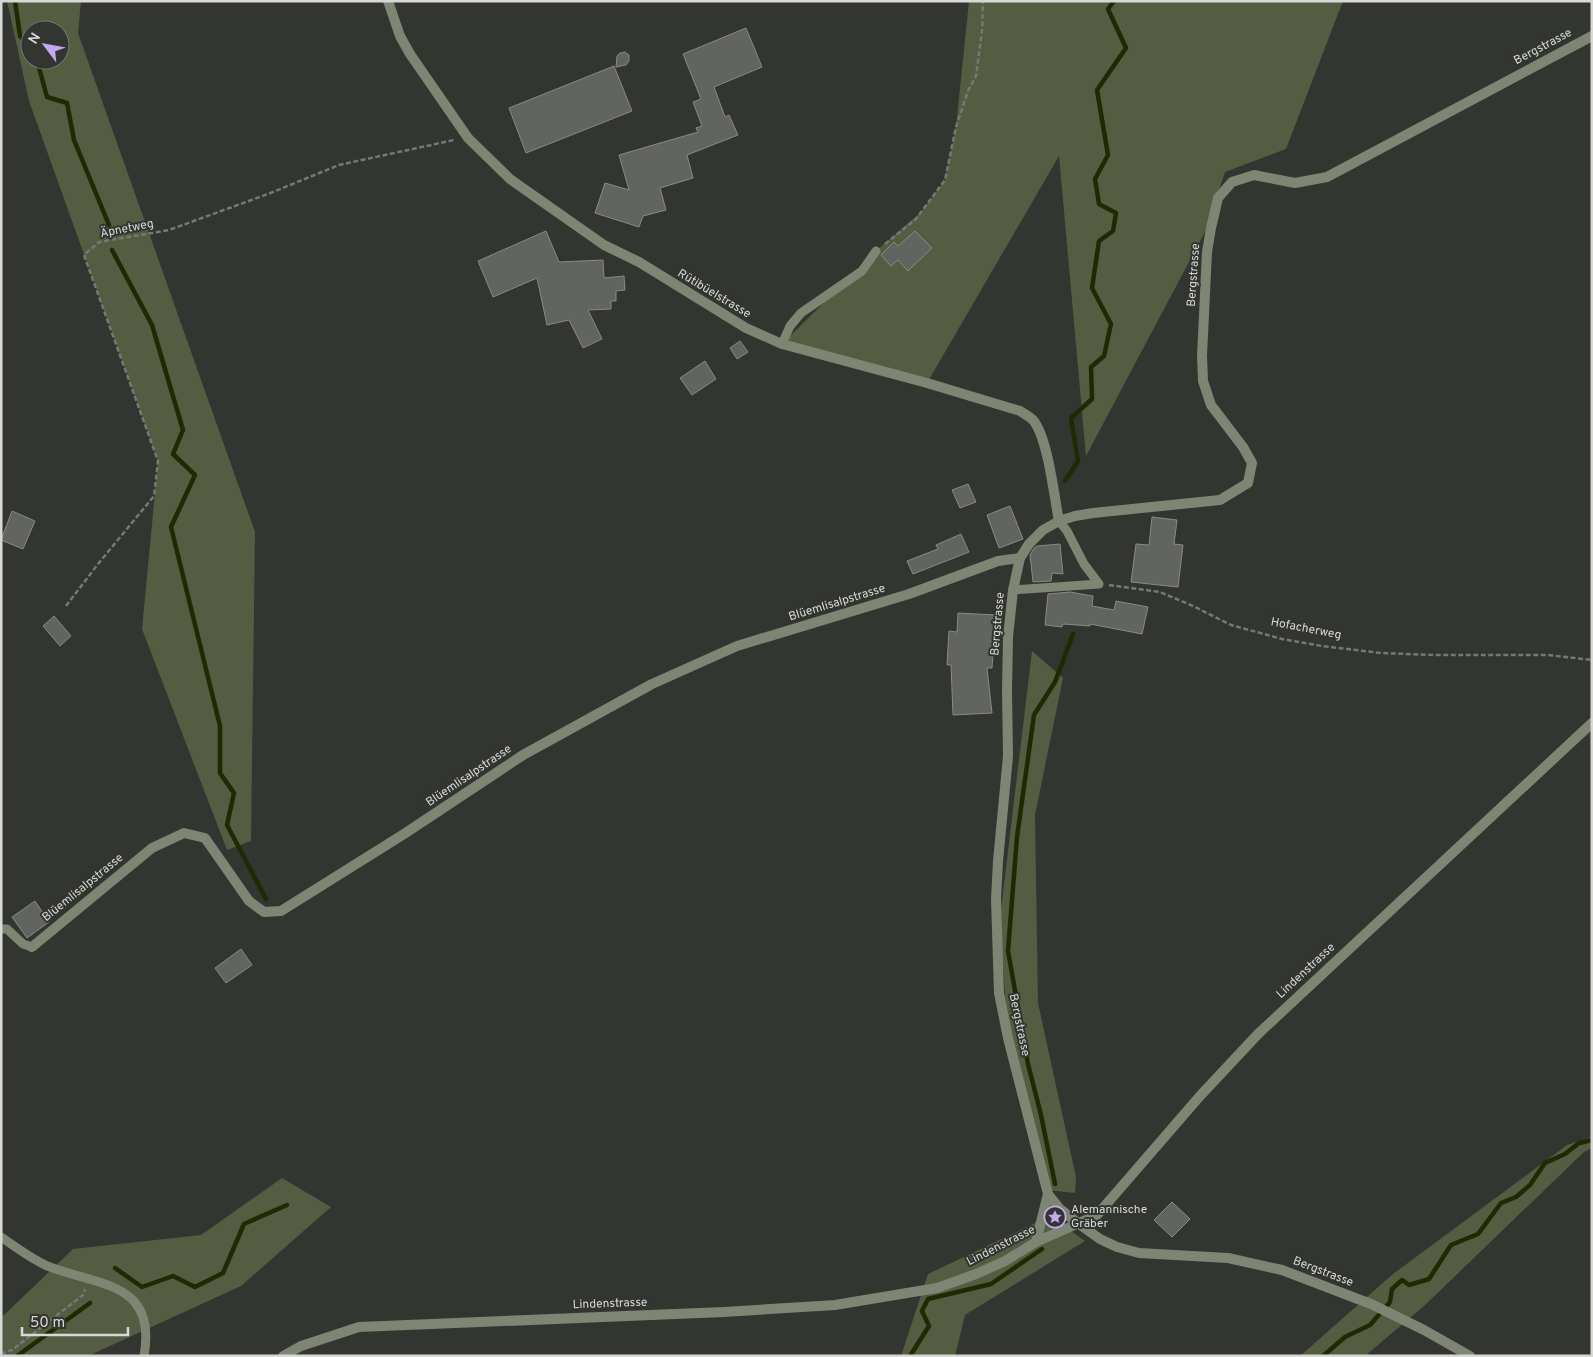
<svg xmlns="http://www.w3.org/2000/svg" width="1593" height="1357" font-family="Overpass,sans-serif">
  <rect width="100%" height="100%" fill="#333530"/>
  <path fill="#545c42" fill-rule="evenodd" d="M7,1H81L78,33L255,532L251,841L227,850L142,629L158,461L29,101ZM30,30H60V60H30Z
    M969,1H1343L1286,149L1225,172L1206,230L1086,456L1059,156L927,383L782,344L876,251L921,212L945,180L956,127Z
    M1032,651L1063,678L1035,815L1038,1003L1076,1177L1075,1193L1047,1190L1008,1038L1000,918Z
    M1592,1137V1148L1584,1152L1424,1306L1365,1356H1300L1393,1274L1567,1145Z
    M282,1178L331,1207L241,1286L88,1356H1V1315H4L73,1249L201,1235Z
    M1050,1216L1085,1241L965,1315L955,1356H901L928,1274Z"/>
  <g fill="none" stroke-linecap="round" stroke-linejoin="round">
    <path stroke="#202901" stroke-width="4.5" d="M15,1L20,36L30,45
      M37,60L47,97L67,103L74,140L109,225
      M112,250L152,325L183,430L173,454L195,475L171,527L220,726V773L234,793L227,825L266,899
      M1065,481L1078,461L1071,418L1092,399L1091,367L1104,356L1111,324L1092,288L1099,241L1113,231L1116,213L1099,204L1095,179L1108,155L1097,90L1126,48L1108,9L1114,1
      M1055,1184L1041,1115L1028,1064L1008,951L1017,837L1034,715L1055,682L1073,634
      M115,1268L142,1287L173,1276L195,1287L223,1273L244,1224L287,1205
      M17,1356L90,1303
      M910,1356L929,1326L922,1311L928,1299L991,1284L1042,1249
      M1323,1356L1345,1337L1370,1325L1390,1302L1392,1289L1402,1280L1409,1285L1429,1279L1451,1245L1478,1234L1501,1203L1516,1197L1530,1185L1545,1163L1565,1154L1579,1143L1592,1140"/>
  </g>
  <path fill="#62645f" stroke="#898a85" d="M746,28L762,67L714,87L725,117L729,115L738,135L687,155L693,178L660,188L666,210L643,216L639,227L595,213L605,183L629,190L619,155L698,132L696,128L702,126L693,102L701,99L683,54Z
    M625,52L629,55V61L626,65L616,67L617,56L620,53Z
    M614,66L632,111L526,153L509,108Z
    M546,231L559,262L603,260L604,278L624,276L625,290L616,291V301H611V309L588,310L602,339L583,348L569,320L547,325L537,278L493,297L478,261Z
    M915,231L932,248L908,271L898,260L891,266L881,255L894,242L898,246Z
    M740,341L748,352L737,359L730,348Z
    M705,361L716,379L692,395L680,378Z
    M968,484L976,502L960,508L952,490Z
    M1010,506L1023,539L999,548L987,515Z
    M12,511L35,521L23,549L1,540Z
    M1152,517L1177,520L1174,544L1183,545L1178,587L1131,582L1136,544L1149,545Z
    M961,534L969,552L913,574L907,561L938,549L936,545Z
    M1060,544L1063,574L1052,573L1051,581L1033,582L1030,555L1034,548L1037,546Z
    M1070,592L1093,596L1092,606L1114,610L1116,601L1148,607L1142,634L1090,624V626L1063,624L1062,627L1045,625L1048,594Z
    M958,613L996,615L992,668H987L992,713L953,715L951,665H947L949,631L957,632Z
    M54,616L71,636L60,646L43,626Z
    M35,901L49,922L27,938L12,917Z
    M241,949L252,965L226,983L215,968Z
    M1172,1202L1190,1219L1172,1237L1154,1220Z"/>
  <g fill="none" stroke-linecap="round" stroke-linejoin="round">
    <path stroke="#767874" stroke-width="2.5" stroke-dasharray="5 2.5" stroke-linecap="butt" d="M885,244L916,219L945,180L956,127L968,91L976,76L982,31L983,1
      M1109,585L1160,592L1193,606L1231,625L1282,639L1322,646L1381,653L1433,655H1548L1592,660
      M66,606L98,564L154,496L158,461L84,255L99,242L169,230L268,194L339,165L454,140
      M1,1354L12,1350L83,1295L85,1289"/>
    <path stroke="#7f8573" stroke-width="9" d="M782,344L790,326L801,313L862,271L876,251
      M1059,521L1067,531L1084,564L1099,584
      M1013,590L1099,584
      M1,929H7L23,944L32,947
      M1,1237C16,1247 34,1261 50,1267C100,1286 157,1282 144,1356"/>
    <path stroke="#7f8573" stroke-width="10" d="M388,1L400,36L410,54L468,138L510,179L604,245L639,262L746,328L782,344L927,383L1020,411C1024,414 1029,416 1033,420C1048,438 1054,496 1059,521
      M32,947L152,848L184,833L205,838L249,901L264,912L281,911L404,834L523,755L652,684L737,646L909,594L998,561L1020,558
      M1036,1242L1048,1194
      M283,1356L301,1346L359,1327L724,1312L835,1305L937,1288L976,1274L1005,1261L1036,1242L1097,1215L1200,1096L1258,1034L1592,723"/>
    <path stroke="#7f8573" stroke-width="10" d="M1470,1356L1424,1330L1371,1304L1282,1270L1228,1258L1139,1253L1117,1247L1100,1239L1079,1224L1060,1209L1048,1194L1008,1038L999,993L996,899L998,861L1008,756L1007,691L1008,637L1013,590L1020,558L1029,544L1043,530L1059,521L1075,516L1093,513L1220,500L1248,483L1252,463L1243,447L1211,405L1203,381L1202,356L1207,252L1211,228L1218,198L1232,182L1254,175L1295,183L1327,177L1592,36"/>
  </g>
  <defs>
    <g id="sight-ring" transform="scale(1.125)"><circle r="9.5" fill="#333530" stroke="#c4a7f1" stroke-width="1.5"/><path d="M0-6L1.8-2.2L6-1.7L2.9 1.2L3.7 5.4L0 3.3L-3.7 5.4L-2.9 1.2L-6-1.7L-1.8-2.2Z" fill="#c4a7f1"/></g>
  </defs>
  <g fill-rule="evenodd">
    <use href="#sight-ring" x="1055" y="1217"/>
  </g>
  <g text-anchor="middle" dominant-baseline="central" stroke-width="4" stroke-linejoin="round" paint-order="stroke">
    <g font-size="12" fill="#d8d9d6" stroke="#333530">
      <text transform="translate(1543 47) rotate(-28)">Bergstrasse</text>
      <text transform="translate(127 229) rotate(-11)">Äpnetweg</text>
      <text transform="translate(1194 275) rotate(-86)">Bergstrasse</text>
      <text transform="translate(714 294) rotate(31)">Rütibüelstrasse</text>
      <text transform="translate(837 603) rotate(-17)">Blüemlisalpstrasse</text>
      <text transform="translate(998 624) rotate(-85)">Bergstrasse</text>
      <text transform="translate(1306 629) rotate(11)">Hofacherweg</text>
      <text transform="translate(469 776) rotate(-34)">Blüemlisalpstrasse</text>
      <text transform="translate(83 888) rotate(-39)">Blüemlisalpstrasse</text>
      <text transform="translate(1306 971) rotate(-43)">Lindenstrasse</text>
      <text transform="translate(1019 1025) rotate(78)">Bergstrasse</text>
      <text transform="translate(1001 1246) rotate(-27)">Lindenstrasse</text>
      <text transform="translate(1323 1272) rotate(21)">Bergstrasse</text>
      <text transform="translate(610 1304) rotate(-2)">Lindenstrasse</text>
    </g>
    <g font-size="12" fill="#d8d9d6" stroke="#333530" text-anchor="start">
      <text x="1071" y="1210">Alemannische<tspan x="1071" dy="14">Gräber</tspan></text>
    </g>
  </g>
  <rect width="1593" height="1357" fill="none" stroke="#d8d9d6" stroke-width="5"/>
  <g transform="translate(45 45) rotate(302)"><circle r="24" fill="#333530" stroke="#757772"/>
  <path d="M0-4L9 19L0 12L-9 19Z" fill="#c4a7f1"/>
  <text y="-8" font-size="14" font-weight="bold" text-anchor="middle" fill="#d8d9d6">N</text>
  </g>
  <path d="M22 1327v8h106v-8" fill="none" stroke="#d8d9d6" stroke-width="2.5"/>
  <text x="30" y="1327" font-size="15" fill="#d8d9d6" stroke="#333530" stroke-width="4" paint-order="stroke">50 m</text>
</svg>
